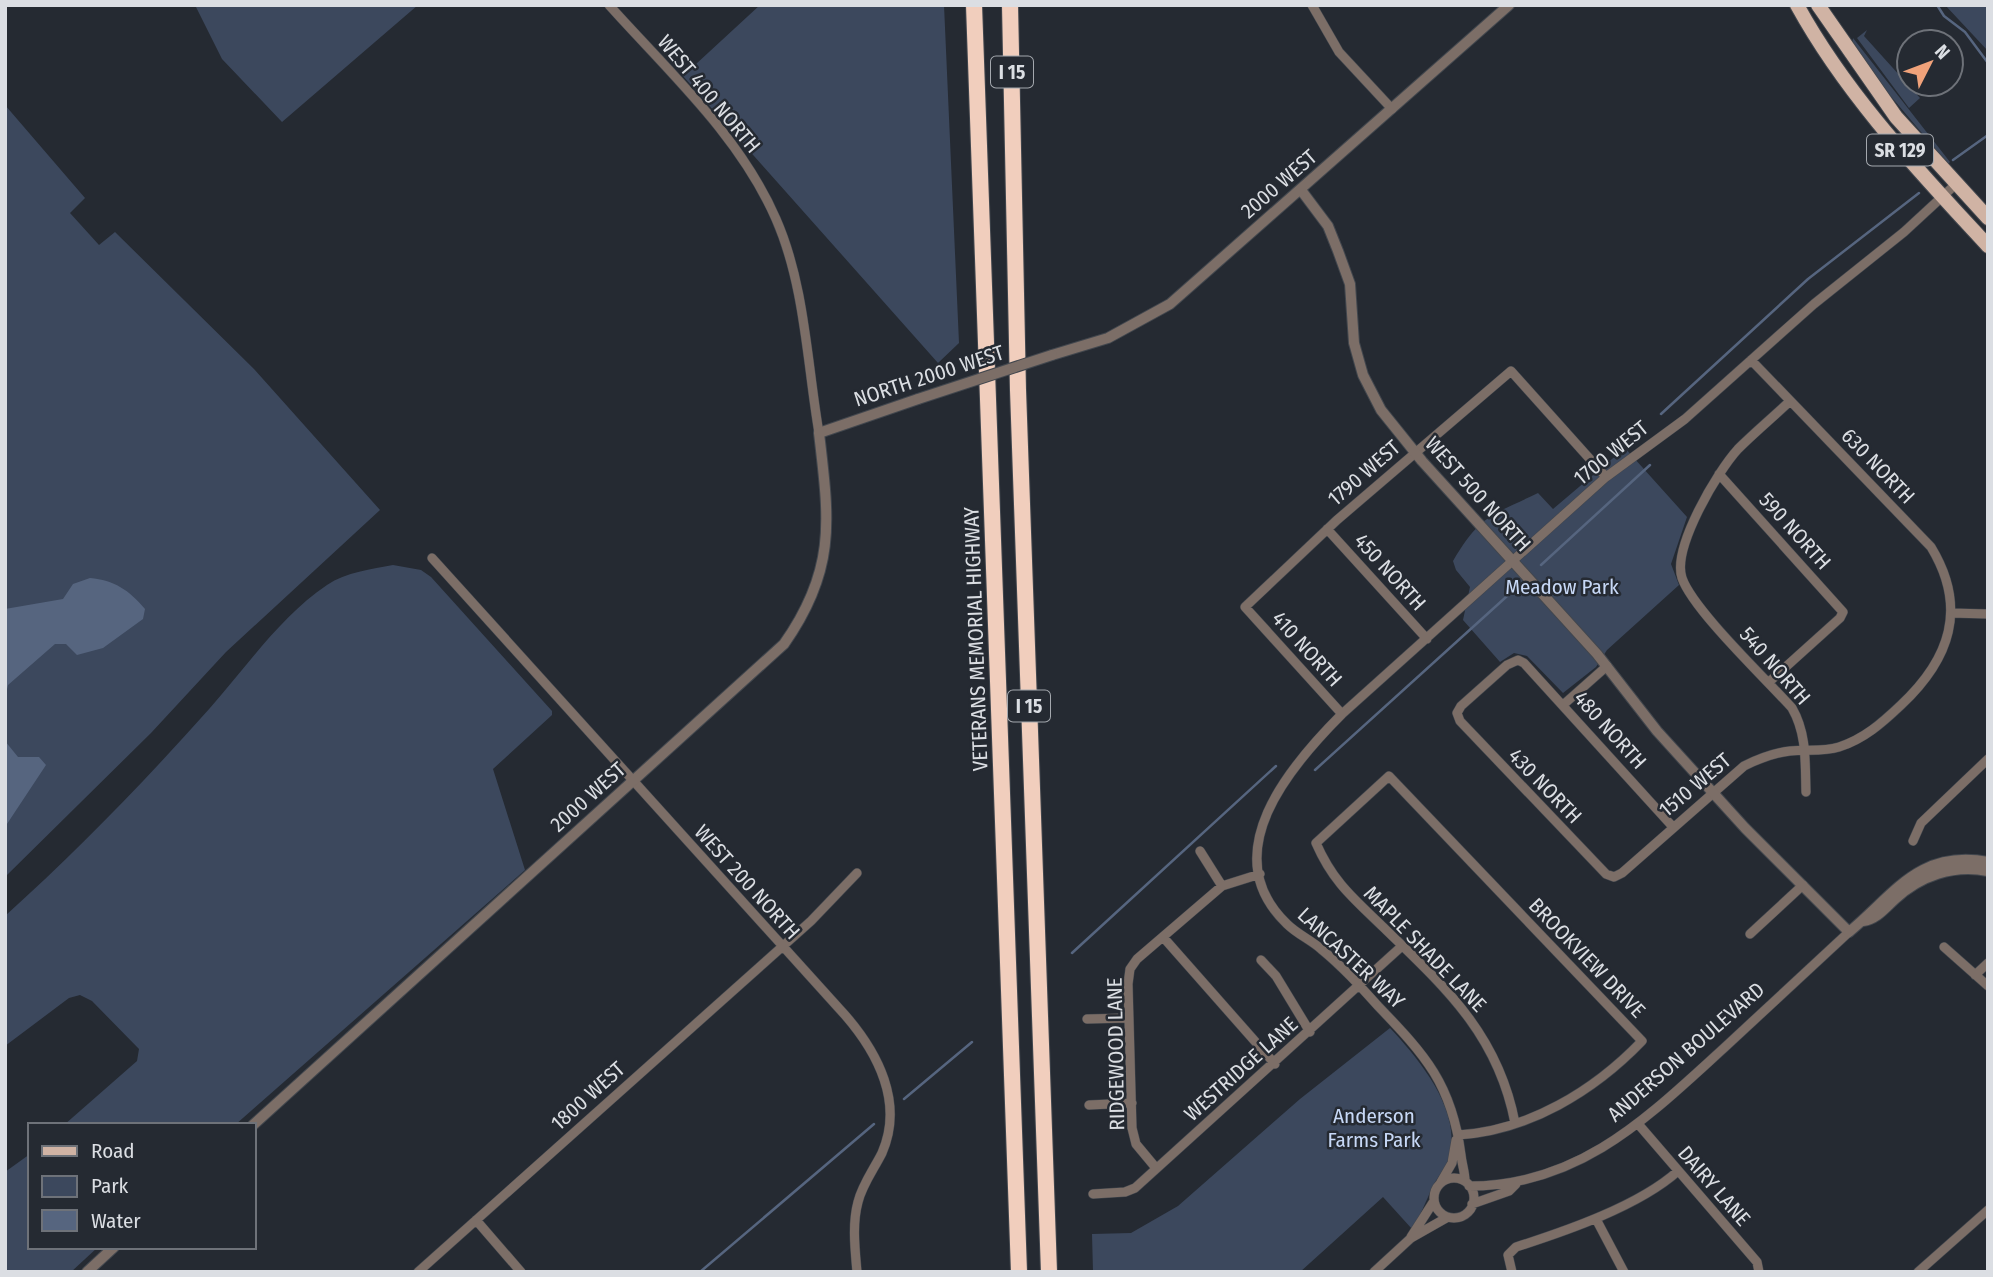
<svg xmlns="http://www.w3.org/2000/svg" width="1993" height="1277" font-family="'Fira Sans Condensed',sans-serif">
  <rect width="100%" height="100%" fill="#252a32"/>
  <path fill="#3c485d" d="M195,5H418L282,122L222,59Z
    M760,5H944L959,343L938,363L683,76Z
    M1945,5H1988V51Z
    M1867,30L1864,36L1920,98L1909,108L1857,38Z
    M1853,38L1950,162L1948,164L1883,87L1852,44Z
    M5,105L85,198L70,213L99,245L115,232L254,369L380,510L226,652L151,733L5,877Z
    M1625,448L1687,517L1671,564L1679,585L1607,650L1596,667L1563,693L1527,656L1514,653L1500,662L1463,620L1470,587L1456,570L1453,561C1480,515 1492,515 1538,493L1553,509Z
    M393,565L421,570L431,577L552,711V715L493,769L525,870L235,1125H64L137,1061L139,1049L92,1001L80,995L69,998L5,1046V916C77,851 146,780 210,708C247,666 281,616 327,585C346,572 372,569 393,565Z
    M1390,1028C1418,1058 1463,1111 1449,1157C1446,1169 1436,1178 1431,1190C1425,1204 1420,1216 1412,1229L1383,1197L1300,1272H1093L1092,1234L1131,1233L1178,1206L1300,1099Z
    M30,1154V1247H98L71,1272H5V1172Z"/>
  <path fill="#56657f" d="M90,578C114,580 129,590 145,609L143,619L103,648L77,655L66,644H55L8,685L5,697V609L63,599L73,584Z
    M5,741L18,757H39L46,765L5,827Z"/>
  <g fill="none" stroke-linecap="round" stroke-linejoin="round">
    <path stroke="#56657f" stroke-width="2.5" d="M1937,5L1944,16L1965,32L1988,63
      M1953,160L1988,135
      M1661,414L1808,279L1919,193
      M1541,565L1650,465
      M1315,770L1516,588
      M1072,953L1276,766
      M904,1099L972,1042
      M700,1272L874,1124"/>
    <g stroke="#42474e" stroke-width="10">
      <path id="minor" d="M609,5C669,72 740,136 776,219C805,285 807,363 819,433
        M1312,5L1339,52L1392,109
        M1789,402C1772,418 1754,433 1738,449C1717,472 1672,548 1682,578C1693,610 1767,680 1792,708C1807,734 1805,762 1806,792
        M1719,474L1843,612L1840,618L1769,682
        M1327,529L1427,639
        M432,558L845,1015C878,1053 904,1103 882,1153C874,1169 862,1185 858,1202C852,1224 855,1249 857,1272
        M1951,613L1988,614
        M1563,705L1607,666
        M1342,714L1245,607L1337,520L1511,371L1606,477
        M1673,827L1524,663L1518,660L1507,665L1461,706L1457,713L1460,721L1606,874L1614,877L1622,873L1744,766C1760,758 1773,753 1790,751C1806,749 1823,752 1839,747C1864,739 1882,723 1901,705C1950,659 1968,608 1931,547L1751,360
        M1913,841L1921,823L1988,759
        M1200,851L1222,886
        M1750,934L1803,885
        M1163,937L1275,1064
        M1944,947L1988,986
        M1261,960L1276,976L1310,1032
        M1975,975L1988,963
        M1087,1019L1129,1018
        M1089,1105L1132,1103
        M1639,1125L1757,1262L1759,1272
        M1458,1135C1528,1131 1594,1091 1642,1041L1389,776L1316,843C1333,882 1353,898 1382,926C1445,987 1498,1034 1515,1123
        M1156,1168L1136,1144L1132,1128L1128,984L1130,969L1137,959L1222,886L1260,874
        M1434 1198a20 20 0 1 1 40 0a20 20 0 1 1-40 0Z
        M1465,1181C1465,1172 1462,1165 1461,1155C1452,1084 1425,1055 1378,1006C1360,986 1342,966 1321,949C1311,940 1297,934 1287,924C1214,854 1290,766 1342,714L1606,477L1685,419L1814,304L1904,232L1956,184
        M1441,1182L1452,1163L1456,1140
        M1469,1186C1580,1186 1648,1117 1724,1048C1766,1009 1807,971 1849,932
        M1093,1194L1125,1192L1135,1188L1402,946
        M1472,1204L1509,1191L1516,1184
        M1596,1219L1624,1272
        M476,1220L521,1272
        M1411,1237L1434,1201
        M418,1272L811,921L857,873
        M1374,1272L1411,1238L1448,1217
        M1512,1272L1508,1255L1516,1247C1566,1231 1639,1206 1678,1171
        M1918,1272L1988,1210"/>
    </g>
    <g stroke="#42474e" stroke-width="12">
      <path id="tertiary" d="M1301,190L1328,226L1338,251L1350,284L1354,343L1363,375L1381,410L1422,461L1597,654L1657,731L1745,828L1849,932C1894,895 1919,849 1988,862
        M1052,355L1108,338L1170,304L1509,5
        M1863,921C1877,919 1885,908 1895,899C1920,876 1953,864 1988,871
        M253,1125L784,644C837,569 829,519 819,433L918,399
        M87,1272L114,1247"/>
    </g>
    <g stroke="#42474e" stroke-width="16">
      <path id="primary" d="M1797,5C1847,96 1918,170 1988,246
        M1818,5L1896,117L1988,218"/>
    </g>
    <g stroke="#42474e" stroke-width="18">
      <path id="motorway" d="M974,5L1019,1272
        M1010,5L1018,390L1049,1272"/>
    </g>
    <use href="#minor" stroke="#7c6e67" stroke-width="9"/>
    <use href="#tertiary" stroke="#7c6e67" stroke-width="10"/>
    <use href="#primary" stroke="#d0b3a4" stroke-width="14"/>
    <use href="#motorway" stroke="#f1cebd" stroke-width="16"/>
    <g stroke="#42474e" stroke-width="12" stroke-linecap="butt">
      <path id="tertiary-bridge" d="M918,399L1052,355"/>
    </g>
    <use href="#tertiary-bridge" stroke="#7c6e67" stroke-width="10"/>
  </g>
  <g text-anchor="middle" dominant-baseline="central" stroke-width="5" stroke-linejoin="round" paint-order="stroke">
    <g fill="#252a32" stroke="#a4a8ae" stroke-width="2">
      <rect x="991" y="56.5" width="42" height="31" rx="5"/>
      <rect x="1867" y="134.5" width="66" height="31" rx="5"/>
      <rect x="1008" y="690.5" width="42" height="31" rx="5"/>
    </g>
    <g font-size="19" font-weight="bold" fill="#dbdee3">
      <text x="1012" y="72">I 15</text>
      <text x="1900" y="150">SR 129</text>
      <text x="1029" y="706">I 15</text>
    </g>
    <g font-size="21" fill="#dbdee3" stroke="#252a32">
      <text transform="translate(709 94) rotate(50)">WEST 400 NORTH</text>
      <text transform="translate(1279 184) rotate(-41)">2000 WEST</text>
      <text transform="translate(929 376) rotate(-18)">NORTH 2000 WEST</text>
      <text transform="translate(1611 453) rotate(-39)">1700 WEST</text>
      <text transform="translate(1878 466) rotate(46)">630 NORTH</text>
      <text transform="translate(1364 473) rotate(-41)">1790 WEST</text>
      <text transform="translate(1478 494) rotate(48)">WEST 500 NORTH</text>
      <text transform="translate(1795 531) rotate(48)">590 NORTH</text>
      <text transform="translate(1390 572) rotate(48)">450 NORTH</text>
      <text transform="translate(976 639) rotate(-92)">VETERANS MEMORIAL HIGHWAY</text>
      <text transform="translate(1307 649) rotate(48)">410 NORTH</text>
      <text transform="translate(1775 666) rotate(49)">540 NORTH</text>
      <text transform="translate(1610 730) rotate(48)">480 NORTH</text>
      <text transform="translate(1695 785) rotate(-40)">1510 WEST</text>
      <text transform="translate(1545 786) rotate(46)">430 NORTH</text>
      <text transform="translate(588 797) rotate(-42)">2000 WEST</text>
      <text transform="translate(747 882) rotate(48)">WEST 200 NORTH</text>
      <text transform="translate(1425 949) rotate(46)">MAPLE SHADE LANE</text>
      <text transform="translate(1351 958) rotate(43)">LANCASTER WAY</text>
      <text transform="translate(1587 958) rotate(46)">BROOKVIEW DRIVE</text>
      <text transform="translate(1686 1052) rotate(-41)">ANDERSON BOULEVARD</text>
      <text transform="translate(1116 1054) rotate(-91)">RIDGEWOOD LANE</text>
      <text transform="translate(1241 1069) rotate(-42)">WESTRIDGE LANE</text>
      <text transform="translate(588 1096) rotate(-42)">1800 WEST</text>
      <text transform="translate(1714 1186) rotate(49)">DAIRY LANE</text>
    </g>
    <g font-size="21" fill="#c7d8f6" stroke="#252a32">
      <text x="1562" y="587">Meadow Park</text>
      <text x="1374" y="1116">Anderson<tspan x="1374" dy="24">Farms Park</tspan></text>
    </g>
  </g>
  <rect width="1993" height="1277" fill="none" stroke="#dbdee3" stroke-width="14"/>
  <rect x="28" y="1123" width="228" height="126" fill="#252a32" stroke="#6e7279" stroke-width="2"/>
  <rect x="42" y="1146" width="35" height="10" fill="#d0b3a4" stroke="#6e7279" stroke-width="2"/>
  <text x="91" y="1158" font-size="21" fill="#dbdee3">Road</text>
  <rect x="42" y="1176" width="35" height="21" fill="#3c485d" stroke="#6e7279" stroke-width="2"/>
  <text x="91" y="1193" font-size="21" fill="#dbdee3">Park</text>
  <rect x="42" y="1210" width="35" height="21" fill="#56657f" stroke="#6e7279" stroke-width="2"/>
  <text x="91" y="1228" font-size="21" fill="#dbdee3">Water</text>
  <g transform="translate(1930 63) rotate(48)"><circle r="33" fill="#252a32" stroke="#6e7279" stroke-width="2"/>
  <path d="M0-5L12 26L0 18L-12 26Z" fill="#f0a27a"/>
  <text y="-10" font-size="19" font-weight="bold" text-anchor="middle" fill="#dbdee3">N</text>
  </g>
</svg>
